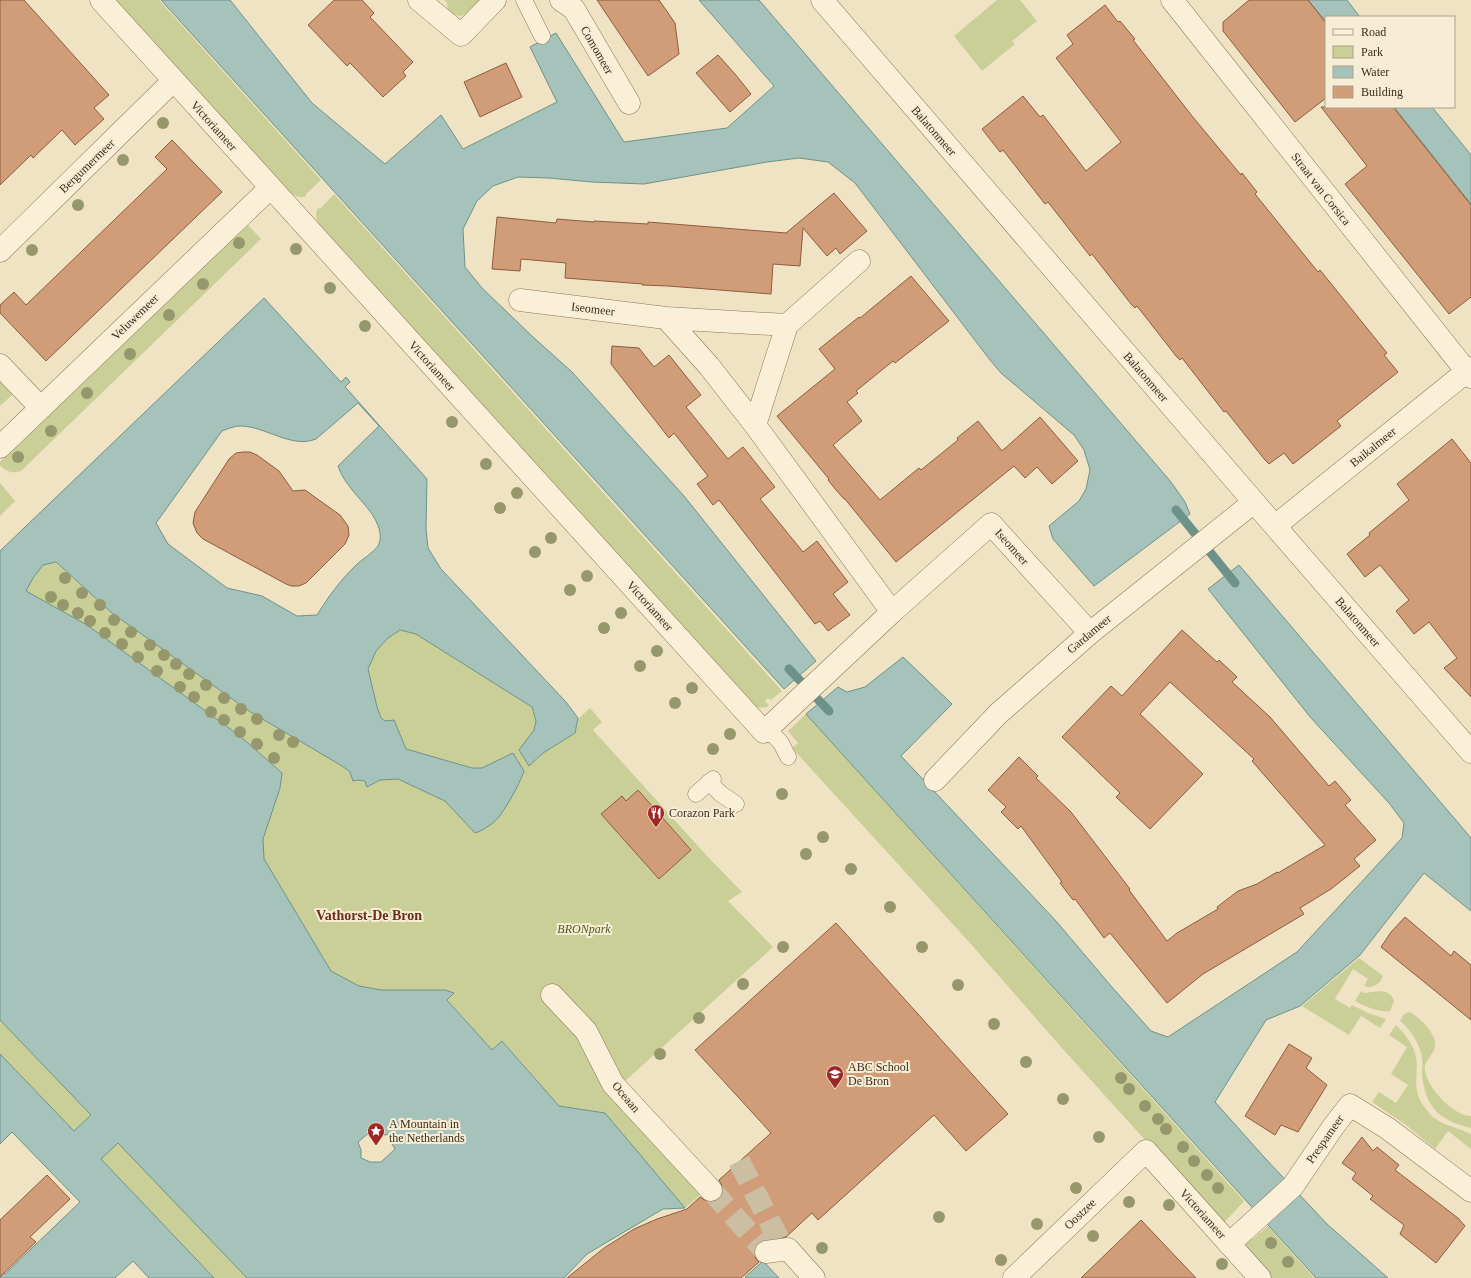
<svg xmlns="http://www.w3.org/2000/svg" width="1471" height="1278" font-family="Georgia,serif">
  <rect width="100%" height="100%" fill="#f0e3c4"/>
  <path fill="#c9cf97" d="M114,0H159L321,180L306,194V196C300,199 295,196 290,192Z
    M444,0H486L471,11L461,16L448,14L447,3Z
    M997,0H1020L1037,21L1012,41L1015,44L982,71L954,36Z
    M334,194L782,691L771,700L767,698L765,702L769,705L767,707L758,708L750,702L323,230C318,223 313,217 318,208L320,209Z
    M248,225L261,239L21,471C12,474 7,472 0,465V462Z
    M0,376L8,384L12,395L0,406Z
    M0,483L15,501L0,516Z
    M55,562L112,613L249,711L342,766L358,780L365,781L368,787L380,780L398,779L445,801L475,833L513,753L482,768H472L406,749L394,720L385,721L381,718L377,707L368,669L376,651L388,638L400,630L416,634L532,707L536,721L534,730L519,750L529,766L543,753L575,733L579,718L590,708L602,722L593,730L707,856L742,892L728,901L773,947L613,1092L704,1192L685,1208L605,1113L559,1106L503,1041L492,1050L448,1000L454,993L445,990H381L359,986L331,971L264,859L263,839L280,788L282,773L240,736L87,625L26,591L33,578L43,565Z
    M806,714L1244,1201L1222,1225L1061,1047L970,943L792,748L798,743L788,731Z
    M1359,958L1383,976C1380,984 1373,989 1364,986L1368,979L1353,969L1335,999L1350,1008L1352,1005L1368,1013L1386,1019L1380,1028L1361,1016L1349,1035L1302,1006Z
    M1361,991L1364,993C1376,992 1389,987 1394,1001L1390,1011C1379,1013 1364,1006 1355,1001Z
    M1409,1012C1419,1016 1438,1035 1435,1047C1433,1056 1423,1061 1425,1071C1428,1088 1453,1116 1471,1116V1128C1463,1126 1452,1123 1445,1118C1429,1109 1423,1090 1422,1073C1422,1068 1423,1062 1422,1057C1419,1043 1411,1030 1400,1021L1404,1014Z
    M0,1020L91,1115L74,1131L0,1054Z
    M1396,1025C1403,1032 1410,1040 1414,1050C1422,1071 1408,1087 1426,1109C1429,1112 1431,1116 1434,1118C1445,1126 1459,1128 1471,1134V1149L1448,1131L1435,1149L1406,1125L1372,1102L1379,1092L1396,1103L1408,1085L1391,1074L1407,1047L1389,1035Z
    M118,1142L247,1278H214L101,1159Z
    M1268,1226L1314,1278H1270L1245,1247L1247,1242L1252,1238L1253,1239Z"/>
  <path fill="#a6c3bb" stroke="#6c9289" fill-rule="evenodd" d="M161,0H230L312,103L385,164L441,115L463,149L557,102L530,47L556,33L624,142L727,128L774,86L699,0H759L1171,482L1185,502L1190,514L1094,586L1053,539L1049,526L1079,501L1086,489L1090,470L1084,450L1074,435L1001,373L990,360L855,183L828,162L799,158L767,162L644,184L592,182L549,178L518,177L493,186L477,201L463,229L465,267L482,288L533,337L572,372L684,496L816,661L784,689Z
    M1308,0H1347L1360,17H1326V22Z
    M1394,107H1432L1471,155V204Z
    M264,298L341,382L346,377L350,382L345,387L347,389L427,479L426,529L428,548L441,569L566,702L578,718L575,733L543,753L529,766L519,750L534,730L536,721L532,707L416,634L400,630L388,638L376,651L368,669L377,707L381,718L385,721L394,720L406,749L472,768H482L513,753L524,771C520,783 503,815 494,822C488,827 481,831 475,833L445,801L398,779L380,780L367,787L365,781L358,780L353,781L350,772L342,766L249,711L112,613L56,562L43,565L33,578L26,591L87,625L240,736L282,773L280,788L263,839L264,859L331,971L359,986L381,990H445L454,993L447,1000L492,1050L502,1041L559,1106L605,1113L685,1208L663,1209L587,1254L564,1278H247L118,1143L101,1159L214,1278H149L133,1261L115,1278H0V1270L5,1274L80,1202L12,1132L0,1144V1054L74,1131L91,1115L0,1020V551ZM358,403L379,426L338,466C345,486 360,497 372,514C377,522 384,535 378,546C374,552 361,560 355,566C340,581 328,597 317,615L297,616L262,596L227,588L168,544L156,523L222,431C227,429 234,426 240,426C266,426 291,449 316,439ZM376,1127L384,1135L392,1134L391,1142L395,1149L381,1162H370L361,1158V1150L358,1142Z
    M1239,565L1471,838V911L1424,873L1360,955L1300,1006L1266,1020L1215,1102L1264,1157L1327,1224L1388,1278H1316L806,714L838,687L847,692L865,687L903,657L952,704L901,756L1056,921L1111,986L1151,1031L1168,1037L1297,952L1402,838L1404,823L1389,803L1311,718L1208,589Z
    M763,1261L779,1278H746L745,1277Z"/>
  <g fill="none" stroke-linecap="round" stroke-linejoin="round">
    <path stroke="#6c9289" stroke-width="9" d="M1176,510L1235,583
      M789,669L829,711"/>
  </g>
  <path fill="#d09d78" stroke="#8d5d3e" d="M0,0H24L109,95L94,108L104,119L75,145L62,130L33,158L31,155L0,185Z
    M334,0H362L374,13L370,17L413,62L403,72L406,76L383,97L350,63L347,66L308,25Z
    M597,0H659L675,23L679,54L648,76Z
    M1249,0H1308L1326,23V98L1295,122L1223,31V22Z
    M1105,5L1118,22L1120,21L1135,39L1133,40L1192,116L1241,175L1242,173L1257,192L1255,194L1318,272L1320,270L1387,353L1384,355L1398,372L1337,421L1341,426L1293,464L1284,453L1269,464L1265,460L1226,411L1224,412L1182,358L1180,360L1176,356L1137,306L1135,308L1131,304L1092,254L1090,256L1048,202L1045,204L1003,150L1000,152L982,129L1023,96L1040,117L1043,115L1086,171L1121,142L1056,58L1073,44L1067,35Z
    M718,55L735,74L751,94L730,112L696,73Z
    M506,63L522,97L480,117L464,82Z
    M1321,107H1393L1471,205V297L1449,314L1345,184L1367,166Z
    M172,140L222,192L46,361L0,313V305L14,292L26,305L167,169L155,157Z
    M834,193L867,231L840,254L836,248L827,256L803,228L800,266L773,264L771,294L668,286L642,285L643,284L565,278L566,263L521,259L520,271L492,269L497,217L556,223L557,219L594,222V221L648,224V222L786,233Z
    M911,276L949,321L895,363L893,361L856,391L858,393L847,402L862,421L833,445L880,500L919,468L921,470L958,440L957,438L978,421L1002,451L1040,417L1078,461L1052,484L1037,467L1025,478L1014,466L896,562L845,499H844L836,490L828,480L829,479L777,416L835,369L819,349L859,317L860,318Z
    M612,346L639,348L654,367L669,355L701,395L686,407L728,459L743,447L775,487L760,499L803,552L817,541L848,582L833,594L850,615L828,631L820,621L815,624L719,500L713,505L697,484L708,476L674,433L669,438L611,364Z
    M1452,439L1471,463V697L1444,668L1457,658L1429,622L1414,634L1396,611L1409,600L1380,565L1365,577L1347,554L1370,535L1369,533L1409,500L1397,484Z
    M243,452H250L257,455L279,471L293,491L305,490L340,515L348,526L349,535L345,544L306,583L299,586H291L286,584L203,539L197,533L193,523L195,512L229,459L236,453Z
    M1182,630L1217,662L1219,660L1237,677L1232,682L1270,717L1329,786L1335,781L1351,800L1345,805L1376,840L1354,859L1360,866L1331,889L1300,908L1304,914L1203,974L1167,1003L1110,933L1104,938L1075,899L1073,900L1060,883L1062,882L1021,826L1018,829L1001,812L1006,807L988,790L1019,757L1038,776L1036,778L1071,812L1130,889L1129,890L1167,941L1177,933L1218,909L1217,907L1238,891L1257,884L1277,872L1278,873L1325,845L1252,761L1254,759L1170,682L1140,714L1203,774L1150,829L1116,797L1120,793L1062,737L1111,686L1122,696Z
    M638,790L691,850L659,879L601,814L622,796L626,801Z
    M1405,917L1451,956L1454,951L1471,965V1020L1381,947L1391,932Z
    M836,923L1008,1114L966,1151L934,1115L818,1220L812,1213L786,1237L764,1240L758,1242L755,1247L754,1253L756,1259L759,1262L741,1278H567L604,1248L634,1229L657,1219L687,1209L700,1197L708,1202H714L719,1199L723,1194V1188L719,1180L771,1133L695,1050Z
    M1289,1044L1312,1058L1306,1068L1327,1085L1298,1132L1281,1125L1275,1135L1245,1116Z
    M1362,1137L1373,1151L1377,1147L1399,1165L1395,1170L1458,1218L1465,1226L1436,1263L1400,1234L1404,1225L1370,1199L1373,1196L1352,1179L1356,1173L1342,1163Z
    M47,1175L70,1199L30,1237L36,1242L0,1277V1220Z
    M1141,1220L1196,1278H1081Z"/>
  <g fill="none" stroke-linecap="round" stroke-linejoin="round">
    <path stroke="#ccbea3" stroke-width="22" stroke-dasharray="22 11" stroke-linecap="butt" d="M739,1161L780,1242
      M711,1190L766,1252"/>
    <g stroke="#8c7459" stroke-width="17">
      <path id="service" d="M524,0L542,36
        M768,729L781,743L788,757
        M709,782L721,794L736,804
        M696,794L713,779"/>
    </g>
    <g stroke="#8c7459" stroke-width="23">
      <path id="pedestrian" d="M552,995L586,1031L613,1084L711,1190
        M766,1252L788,1249L814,1278"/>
    </g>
    <g stroke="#8c7459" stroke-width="23">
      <path id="minor" d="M101,0L764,732L892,612L991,524L1090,633
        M419,0L461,35L495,0
        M561,0L574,9L629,103
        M822,0L1254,502L1471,752
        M1172,0L1471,377
        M0,251L173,81
        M520,300L666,318L709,366L755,425L892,612
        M666,318L787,325L755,425
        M787,325L859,261
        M0,365L41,408
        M0,447L270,188
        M1275,526L1471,368
        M935,780L998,714L1090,633L1254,502
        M1229,1244L1293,1186L1333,1127L1350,1105L1387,1128L1471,1191
        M1014,1278L1146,1151L1260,1278"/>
    </g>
    <use href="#service" stroke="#faf0d8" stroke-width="16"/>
    <use href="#pedestrian" stroke="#faf0d8" stroke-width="22"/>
    <use href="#minor" stroke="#faf0d8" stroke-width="22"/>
  </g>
  <g fill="#96976c">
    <circle cx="163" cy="123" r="6"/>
    <circle cx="123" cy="160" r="6"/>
    <circle cx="78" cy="205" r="6"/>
    <circle cx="239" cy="243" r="6"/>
    <circle cx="296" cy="249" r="6"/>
    <circle cx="32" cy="250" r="6"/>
    <circle cx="203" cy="284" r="6"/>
    <circle cx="330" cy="288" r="6"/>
    <circle cx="169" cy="315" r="6"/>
    <circle cx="365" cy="326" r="6"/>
    <circle cx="130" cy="354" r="6"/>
    <circle cx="87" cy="393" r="6"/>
    <circle cx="452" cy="422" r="6"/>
    <circle cx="51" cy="431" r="6"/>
    <circle cx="18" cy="457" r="6"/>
    <circle cx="486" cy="464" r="6"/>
    <circle cx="517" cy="493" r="6"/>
    <circle cx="500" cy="508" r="6"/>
    <circle cx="551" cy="538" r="6"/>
    <circle cx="535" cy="552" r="6"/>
    <circle cx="587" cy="576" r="6"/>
    <circle cx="65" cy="578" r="6"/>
    <circle cx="570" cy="590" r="6"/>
    <circle cx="82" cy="593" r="6"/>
    <circle cx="51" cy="597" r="6"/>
    <circle cx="63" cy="605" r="6"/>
    <circle cx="100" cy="605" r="6"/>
    <circle cx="78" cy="613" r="6"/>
    <circle cx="621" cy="613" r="6"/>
    <circle cx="114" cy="620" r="6"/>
    <circle cx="90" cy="621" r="6"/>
    <circle cx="604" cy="628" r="6"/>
    <circle cx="131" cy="632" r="6"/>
    <circle cx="105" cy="633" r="6"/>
    <circle cx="122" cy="644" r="6"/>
    <circle cx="150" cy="645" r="6"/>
    <circle cx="657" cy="651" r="6"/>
    <circle cx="164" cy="655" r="6"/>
    <circle cx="138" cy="657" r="6"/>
    <circle cx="176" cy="664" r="6"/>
    <circle cx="640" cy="666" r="6"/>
    <circle cx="157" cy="671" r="6"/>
    <circle cx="189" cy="674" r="6"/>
    <circle cx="206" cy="685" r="6"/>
    <circle cx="180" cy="687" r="6"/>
    <circle cx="692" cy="688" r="6"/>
    <circle cx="194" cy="697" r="6"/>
    <circle cx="224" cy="698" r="6"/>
    <circle cx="675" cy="703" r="6"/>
    <circle cx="241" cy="709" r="6"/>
    <circle cx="211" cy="712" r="6"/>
    <circle cx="257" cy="719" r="6"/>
    <circle cx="224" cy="720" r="6"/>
    <circle cx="240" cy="732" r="6"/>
    <circle cx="730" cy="734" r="6"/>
    <circle cx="279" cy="735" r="6"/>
    <circle cx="293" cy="742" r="6"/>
    <circle cx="257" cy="744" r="6"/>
    <circle cx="713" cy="749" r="6"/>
    <circle cx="274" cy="758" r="6"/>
    <circle cx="782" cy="794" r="6"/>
    <circle cx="823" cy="837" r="6"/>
    <circle cx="806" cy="854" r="6"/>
    <circle cx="851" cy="869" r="6"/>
    <circle cx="890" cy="907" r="6"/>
    <circle cx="783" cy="947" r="6"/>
    <circle cx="922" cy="947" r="6"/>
    <circle cx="743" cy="984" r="6"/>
    <circle cx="958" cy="985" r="6"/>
    <circle cx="699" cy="1018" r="6"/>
    <circle cx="994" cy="1024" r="6"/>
    <circle cx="660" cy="1054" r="6"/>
    <circle cx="1026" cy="1062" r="6"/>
    <circle cx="1121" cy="1078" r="6"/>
    <circle cx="1129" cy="1089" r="6"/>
    <circle cx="1063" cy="1099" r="6"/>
    <circle cx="1145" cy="1106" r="6"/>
    <circle cx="1158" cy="1119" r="6"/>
    <circle cx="1166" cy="1129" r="6"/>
    <circle cx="1099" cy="1137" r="6"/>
    <circle cx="1183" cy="1147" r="6"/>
    <circle cx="1194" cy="1161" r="6"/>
    <circle cx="1207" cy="1175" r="6"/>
    <circle cx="1076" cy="1188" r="6"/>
    <circle cx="1218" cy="1188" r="6"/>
    <circle cx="1129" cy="1202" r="6"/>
    <circle cx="1169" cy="1205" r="6"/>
    <circle cx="939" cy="1217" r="6"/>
    <circle cx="1037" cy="1224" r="6"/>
    <circle cx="1093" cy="1236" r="6"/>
    <circle cx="1271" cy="1243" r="6"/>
    <circle cx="822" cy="1248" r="6"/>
    <circle cx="1001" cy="1260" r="6"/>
    <circle cx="1288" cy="1262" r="6"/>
    <circle cx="1222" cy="1264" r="6"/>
  </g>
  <defs>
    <g id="restaurant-pin" transform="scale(0.9)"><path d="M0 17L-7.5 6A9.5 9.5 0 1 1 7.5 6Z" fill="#9e2627" stroke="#f7edd4"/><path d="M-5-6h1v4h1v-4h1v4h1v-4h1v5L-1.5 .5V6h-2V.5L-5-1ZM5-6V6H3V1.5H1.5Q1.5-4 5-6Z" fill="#fff"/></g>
    <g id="school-pin" transform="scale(0.9)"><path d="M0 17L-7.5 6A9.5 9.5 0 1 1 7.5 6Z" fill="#9e2627" stroke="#f7edd4"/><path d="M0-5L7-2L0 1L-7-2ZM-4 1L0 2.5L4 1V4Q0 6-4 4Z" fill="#fff"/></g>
    <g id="sight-pin" transform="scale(0.9)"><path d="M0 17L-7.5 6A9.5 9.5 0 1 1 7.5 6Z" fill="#9e2627" stroke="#f7edd4"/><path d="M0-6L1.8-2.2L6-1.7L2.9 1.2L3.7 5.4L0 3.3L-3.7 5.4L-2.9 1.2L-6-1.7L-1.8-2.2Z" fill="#fff"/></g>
  </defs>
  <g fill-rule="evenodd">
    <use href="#restaurant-pin" x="656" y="813"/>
    <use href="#school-pin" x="835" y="1074"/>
    <use href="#sight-pin" x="376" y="1131"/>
  </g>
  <g text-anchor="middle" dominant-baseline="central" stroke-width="4" stroke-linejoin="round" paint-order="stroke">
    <g font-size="12" fill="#3c2c1e" stroke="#f7edd4">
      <text transform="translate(597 50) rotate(60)">Comomeer</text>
      <text transform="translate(214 126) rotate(48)">Victoriameer</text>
      <text transform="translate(934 131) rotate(49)">Balatonmeer</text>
      <text transform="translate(87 166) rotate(-44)">Bergumermeer</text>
      <text transform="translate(1321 189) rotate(52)">Straat van Corsica</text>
      <text transform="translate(593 309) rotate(7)">Iseomeer</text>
      <text transform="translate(135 317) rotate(-44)">Veluwemeer</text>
      <text transform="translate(432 366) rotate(48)">Victoriameer</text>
      <text transform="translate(1146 377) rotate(49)">Balatonmeer</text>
      <text transform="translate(1373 447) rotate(-39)">Baikalmeer</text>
      <text transform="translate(1012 547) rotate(48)">Iseomeer</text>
      <text transform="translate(650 606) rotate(48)">Victoriameer</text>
      <text transform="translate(1358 622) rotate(49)">Balatonmeer</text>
      <text transform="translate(1089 634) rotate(-40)">Gardameer</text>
      <text transform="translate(626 1097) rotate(50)">Oceaan</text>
      <text transform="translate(1325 1139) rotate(-55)">Prespameer</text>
      <text transform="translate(1080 1214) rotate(-44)">Oostzee</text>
      <text transform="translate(1203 1214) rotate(48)">Victoriameer</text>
    </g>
    <g font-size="12" fill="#3c2c1e" stroke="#f7edd4" text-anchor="start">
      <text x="669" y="813">Corazon Park</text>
      <text x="848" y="1067">ABC School<tspan x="848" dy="14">De Bron</tspan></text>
      <text x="389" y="1124">A Mountain in<tspan x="389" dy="14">the Netherlands</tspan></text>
    </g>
    <g font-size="12" font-style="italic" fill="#4c5924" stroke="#f7edd4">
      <text x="584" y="929">BRONpark</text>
    </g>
    <g font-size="14" font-weight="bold" fill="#6a2c1b" stroke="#f7edd4">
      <text x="369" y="915">Vathorst-De Bron</text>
    </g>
  </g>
  <rect x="1325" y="16" width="130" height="92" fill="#f7edd4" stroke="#aca08b"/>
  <rect x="1333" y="29" width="20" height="6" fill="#faf0d8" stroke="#aca08b"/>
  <text x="1361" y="36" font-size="12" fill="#3c2c1e">Road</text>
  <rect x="1333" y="46" width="20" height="12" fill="#c9cf97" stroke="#aca08b"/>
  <text x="1361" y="56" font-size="12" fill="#3c2c1e">Park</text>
  <rect x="1333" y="66" width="20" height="12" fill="#a6c3bb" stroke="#aca08b"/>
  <text x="1361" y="76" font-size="12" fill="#3c2c1e">Water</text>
  <rect x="1333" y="86" width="20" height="12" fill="#d09d78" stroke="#aca08b"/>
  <text x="1361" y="96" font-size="12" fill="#3c2c1e">Building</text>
</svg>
